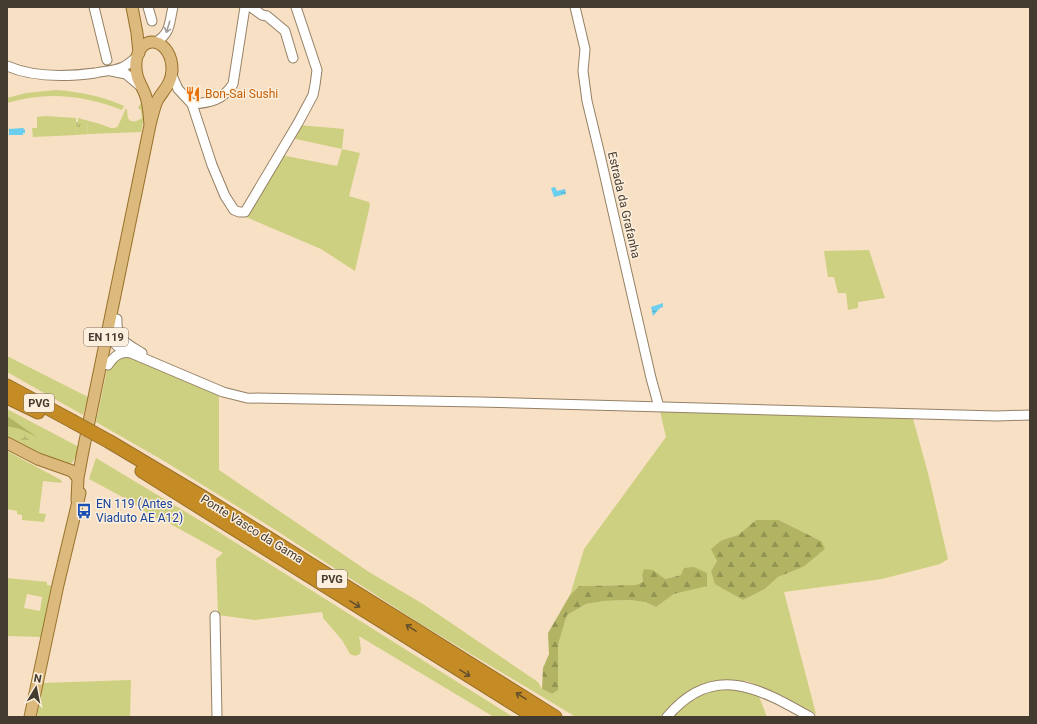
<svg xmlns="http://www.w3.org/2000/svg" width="1037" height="724" font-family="Roboto,sans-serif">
  <defs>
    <pattern id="forest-firs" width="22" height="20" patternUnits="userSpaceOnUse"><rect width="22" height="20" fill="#b2b463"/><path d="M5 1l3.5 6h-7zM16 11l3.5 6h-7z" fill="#929452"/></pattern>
    <pattern id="wetland-marsh" width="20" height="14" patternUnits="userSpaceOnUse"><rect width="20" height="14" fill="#ced081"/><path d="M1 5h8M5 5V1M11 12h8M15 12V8" fill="none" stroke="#a9aa6a"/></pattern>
    <pattern id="park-tufts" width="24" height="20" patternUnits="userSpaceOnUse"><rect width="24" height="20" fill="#ced081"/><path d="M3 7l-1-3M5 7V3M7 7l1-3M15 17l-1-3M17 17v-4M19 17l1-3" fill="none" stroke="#a9aa6a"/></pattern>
    <pattern id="water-ripples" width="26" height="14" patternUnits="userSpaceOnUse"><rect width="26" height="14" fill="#6aceef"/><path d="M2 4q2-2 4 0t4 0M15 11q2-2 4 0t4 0" fill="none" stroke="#59a8c2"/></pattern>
  </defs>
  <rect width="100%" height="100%" fill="#f7e0c3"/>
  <path fill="#ced081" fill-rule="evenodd" d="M56,90C80,92 102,96 124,106L122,110C84,95 46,91 7,103V98L26,93Z
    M141,103L145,113L141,132L88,134L87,122H78V118L100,124L111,128H115L118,126L126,108C128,111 127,115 128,118C131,124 138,121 142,118L141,110L138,108Z
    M45,116L76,118L77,135L33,137L32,128H37V117Z
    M299,125L344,129L342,149L360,153L349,196L369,202L370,205L355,271L321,249L246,217L281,155L337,166L342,149L291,138Z
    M869,250L885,298L858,302V308L848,310L846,293H838L834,277H828L824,251Z
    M120,355L131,356L219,395V470L369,572L423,604L538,682L542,689L552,694L558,690V645L567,615L586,604L604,601L629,600L645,602L656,607L674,594L707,585L681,575L665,579L642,575L643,582L635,585L579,586L570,595L584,549L666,437L659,407L912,415L928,473L948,559L940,564L882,579L784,592L816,714L783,696L747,681L703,683L669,707L662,717H576L419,623L277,531L164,461L96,422L108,365ZM756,520H779L821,541L803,567L778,577L765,589L743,600L730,592L711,571L717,561L722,540L738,535Z
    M7,356L88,397L83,415L7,372Z
    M7,409L79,447L76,456L72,463L66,465H60L7,438Z
    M7,451L61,480L62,483L43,481L39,513L46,514L44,522L22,520V515L17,514V511L7,509Z
    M96,458L214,529L513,717H494L359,636L361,649L360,654L355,656L350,654L342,640L323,618V614L321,612L255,620L218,615L216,559L223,553L165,521L151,516L130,501L89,479Z
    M7,578L47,582V585L53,586L42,637L7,636L8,617H7ZM27,594L42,597L40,611L24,608Z
    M131,680L130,717H37L43,683Z
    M715,689H742L758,694L767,717H673L688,702Z"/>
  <path fill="url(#forest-firs)" d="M7,416L37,437L20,429L7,426Z
    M756,520H779L821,541L825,549L803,567L778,577L765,589L743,600L715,584L711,571L717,561L711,549L722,540L738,535Z
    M694,567L707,573V586L674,594L656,607L645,602L629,600L604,601L586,604L567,615L558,645V690L552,694L542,689L543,668L549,654L548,633L570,595L579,586L635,585L643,582L642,575L644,569L653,570L665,579L681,575L684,568Z"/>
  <path fill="url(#wetland-marsh)" d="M24,435L29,438V439L27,443L21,442L18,440L19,437Z"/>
  <path fill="url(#park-tufts)" d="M76,122H87L88,134L77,135Z"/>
  <path fill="url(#water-ripples)" d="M23,128L25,130V133H23V135H9V129Z
    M555,187L557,191L565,189L566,194L554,197L551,188Z
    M663,303V307L660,308L653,316L651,307Z"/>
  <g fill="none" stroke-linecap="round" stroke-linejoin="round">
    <g stroke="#958166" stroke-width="11">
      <path id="minor" d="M94,7L107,60
        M148,7L152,21
        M251,7L262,15L267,16L285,31L293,58
        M575,7L585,49L583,71L587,101L600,155L651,378L659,407
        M156,42C171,33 169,23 173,7
        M7,66C35,78 66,77 95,73C104,71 114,71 123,67C129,64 133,60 138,56
        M111,71L126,74L139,85
        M171,73L178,89L192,104L212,165L225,196L234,210L239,212H245L298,123L313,95L315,85L317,70L296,7
        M192,104C210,103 223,100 233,84L245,7
        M117,319C116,340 126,343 142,353
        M111,327C109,340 116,348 128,352
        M108,365C114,356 120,351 131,353L223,392L247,398L479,402L997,416L1030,415
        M215,616L217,717
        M667,717C713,662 759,688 810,717"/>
    </g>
    <g stroke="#98702a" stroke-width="13">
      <path id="major" d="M132,7L137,33L139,53
        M7,443L38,459L72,471L78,478
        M77,500L78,478L83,451L150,125C152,117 154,108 157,101C163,90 171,85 172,71C173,39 140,30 136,62C135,77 140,82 145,94C149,104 149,114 150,125
        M30,717L58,585L80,493"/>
    </g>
    <g stroke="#98702a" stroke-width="15">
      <path id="highway" d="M7,386L72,421
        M7,397L38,412
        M110,442L204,498L555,717
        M142,471L535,717"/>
    </g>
    <use href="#minor" stroke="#fff" stroke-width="9"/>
    <use href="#major" stroke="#dcba7d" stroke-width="11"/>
    <use href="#highway" stroke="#c58c26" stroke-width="13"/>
    <g stroke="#98702a" stroke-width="15" stroke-linecap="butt">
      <path id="highway-bridge" d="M72,421L110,442"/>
    </g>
    <use href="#highway-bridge" stroke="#c58c26" stroke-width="13"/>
  </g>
  <defs><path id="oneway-shaft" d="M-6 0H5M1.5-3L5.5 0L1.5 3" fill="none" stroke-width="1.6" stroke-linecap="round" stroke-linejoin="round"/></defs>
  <use stroke="#a29d98" href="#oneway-shaft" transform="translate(168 27) rotate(107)"/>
  <g stroke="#644f2e">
    <use href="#oneway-shaft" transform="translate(355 604) rotate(32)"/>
    <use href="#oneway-shaft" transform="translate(411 628) rotate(-148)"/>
    <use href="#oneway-shaft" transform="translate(465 673) rotate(32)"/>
    <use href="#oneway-shaft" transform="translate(521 696) rotate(-148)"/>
  </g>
  <defs>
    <g id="restaurant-bare" transform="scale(1.2)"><path d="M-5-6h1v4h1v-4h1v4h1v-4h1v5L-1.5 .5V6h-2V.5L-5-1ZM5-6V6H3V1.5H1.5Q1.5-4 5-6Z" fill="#e8710a" stroke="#fdefdd" stroke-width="2.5" paint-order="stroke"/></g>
    <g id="bus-bare" transform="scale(1.2)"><path d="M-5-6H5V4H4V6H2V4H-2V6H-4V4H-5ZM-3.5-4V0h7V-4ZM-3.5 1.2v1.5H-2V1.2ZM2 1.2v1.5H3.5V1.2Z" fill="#1a4fb4" stroke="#fdefdd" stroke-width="2.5" paint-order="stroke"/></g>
  </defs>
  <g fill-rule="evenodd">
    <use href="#restaurant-bare" x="193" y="94"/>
    <use href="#bus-bare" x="84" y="511"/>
  </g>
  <g text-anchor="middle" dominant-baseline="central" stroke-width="3" stroke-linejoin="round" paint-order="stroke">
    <g fill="#fdefdd" stroke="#7c7164" stroke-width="1">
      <rect x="84" y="328" width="44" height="18" rx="3"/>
      <rect x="24" y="394" width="30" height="18" rx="3"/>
      <rect x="317" y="570" width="30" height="18" rx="3"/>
    </g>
    <g font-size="11" font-weight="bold" fill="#443b30">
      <text x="106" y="337">EN 119</text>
      <text x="39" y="403">PVG</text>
      <text x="332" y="579">PVG</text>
    </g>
    <g font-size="12" fill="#c56008" stroke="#fdefdd" text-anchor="start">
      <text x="205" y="94">Bon-Sai Sushi</text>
    </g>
    <g font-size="12" fill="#443b30" stroke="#fdefdd">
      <text transform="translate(624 205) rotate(77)">Estrada da Grafanha</text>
      <text transform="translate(252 529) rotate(32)">Ponte Vasco da Gama</text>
    </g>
    <g font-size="12" fill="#164399" stroke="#fdefdd" text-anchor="start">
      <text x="96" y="504">EN 119 (Antes<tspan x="96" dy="14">Viaduto AE A12)</tspan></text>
    </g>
  </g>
  <rect width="1037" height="724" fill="none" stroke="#443b30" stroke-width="16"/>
  <g transform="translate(36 688) rotate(10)" stroke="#fdefdd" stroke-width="3" paint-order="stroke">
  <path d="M0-3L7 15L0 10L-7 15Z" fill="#443b30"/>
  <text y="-6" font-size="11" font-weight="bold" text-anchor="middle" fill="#443b30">N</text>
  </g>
</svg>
